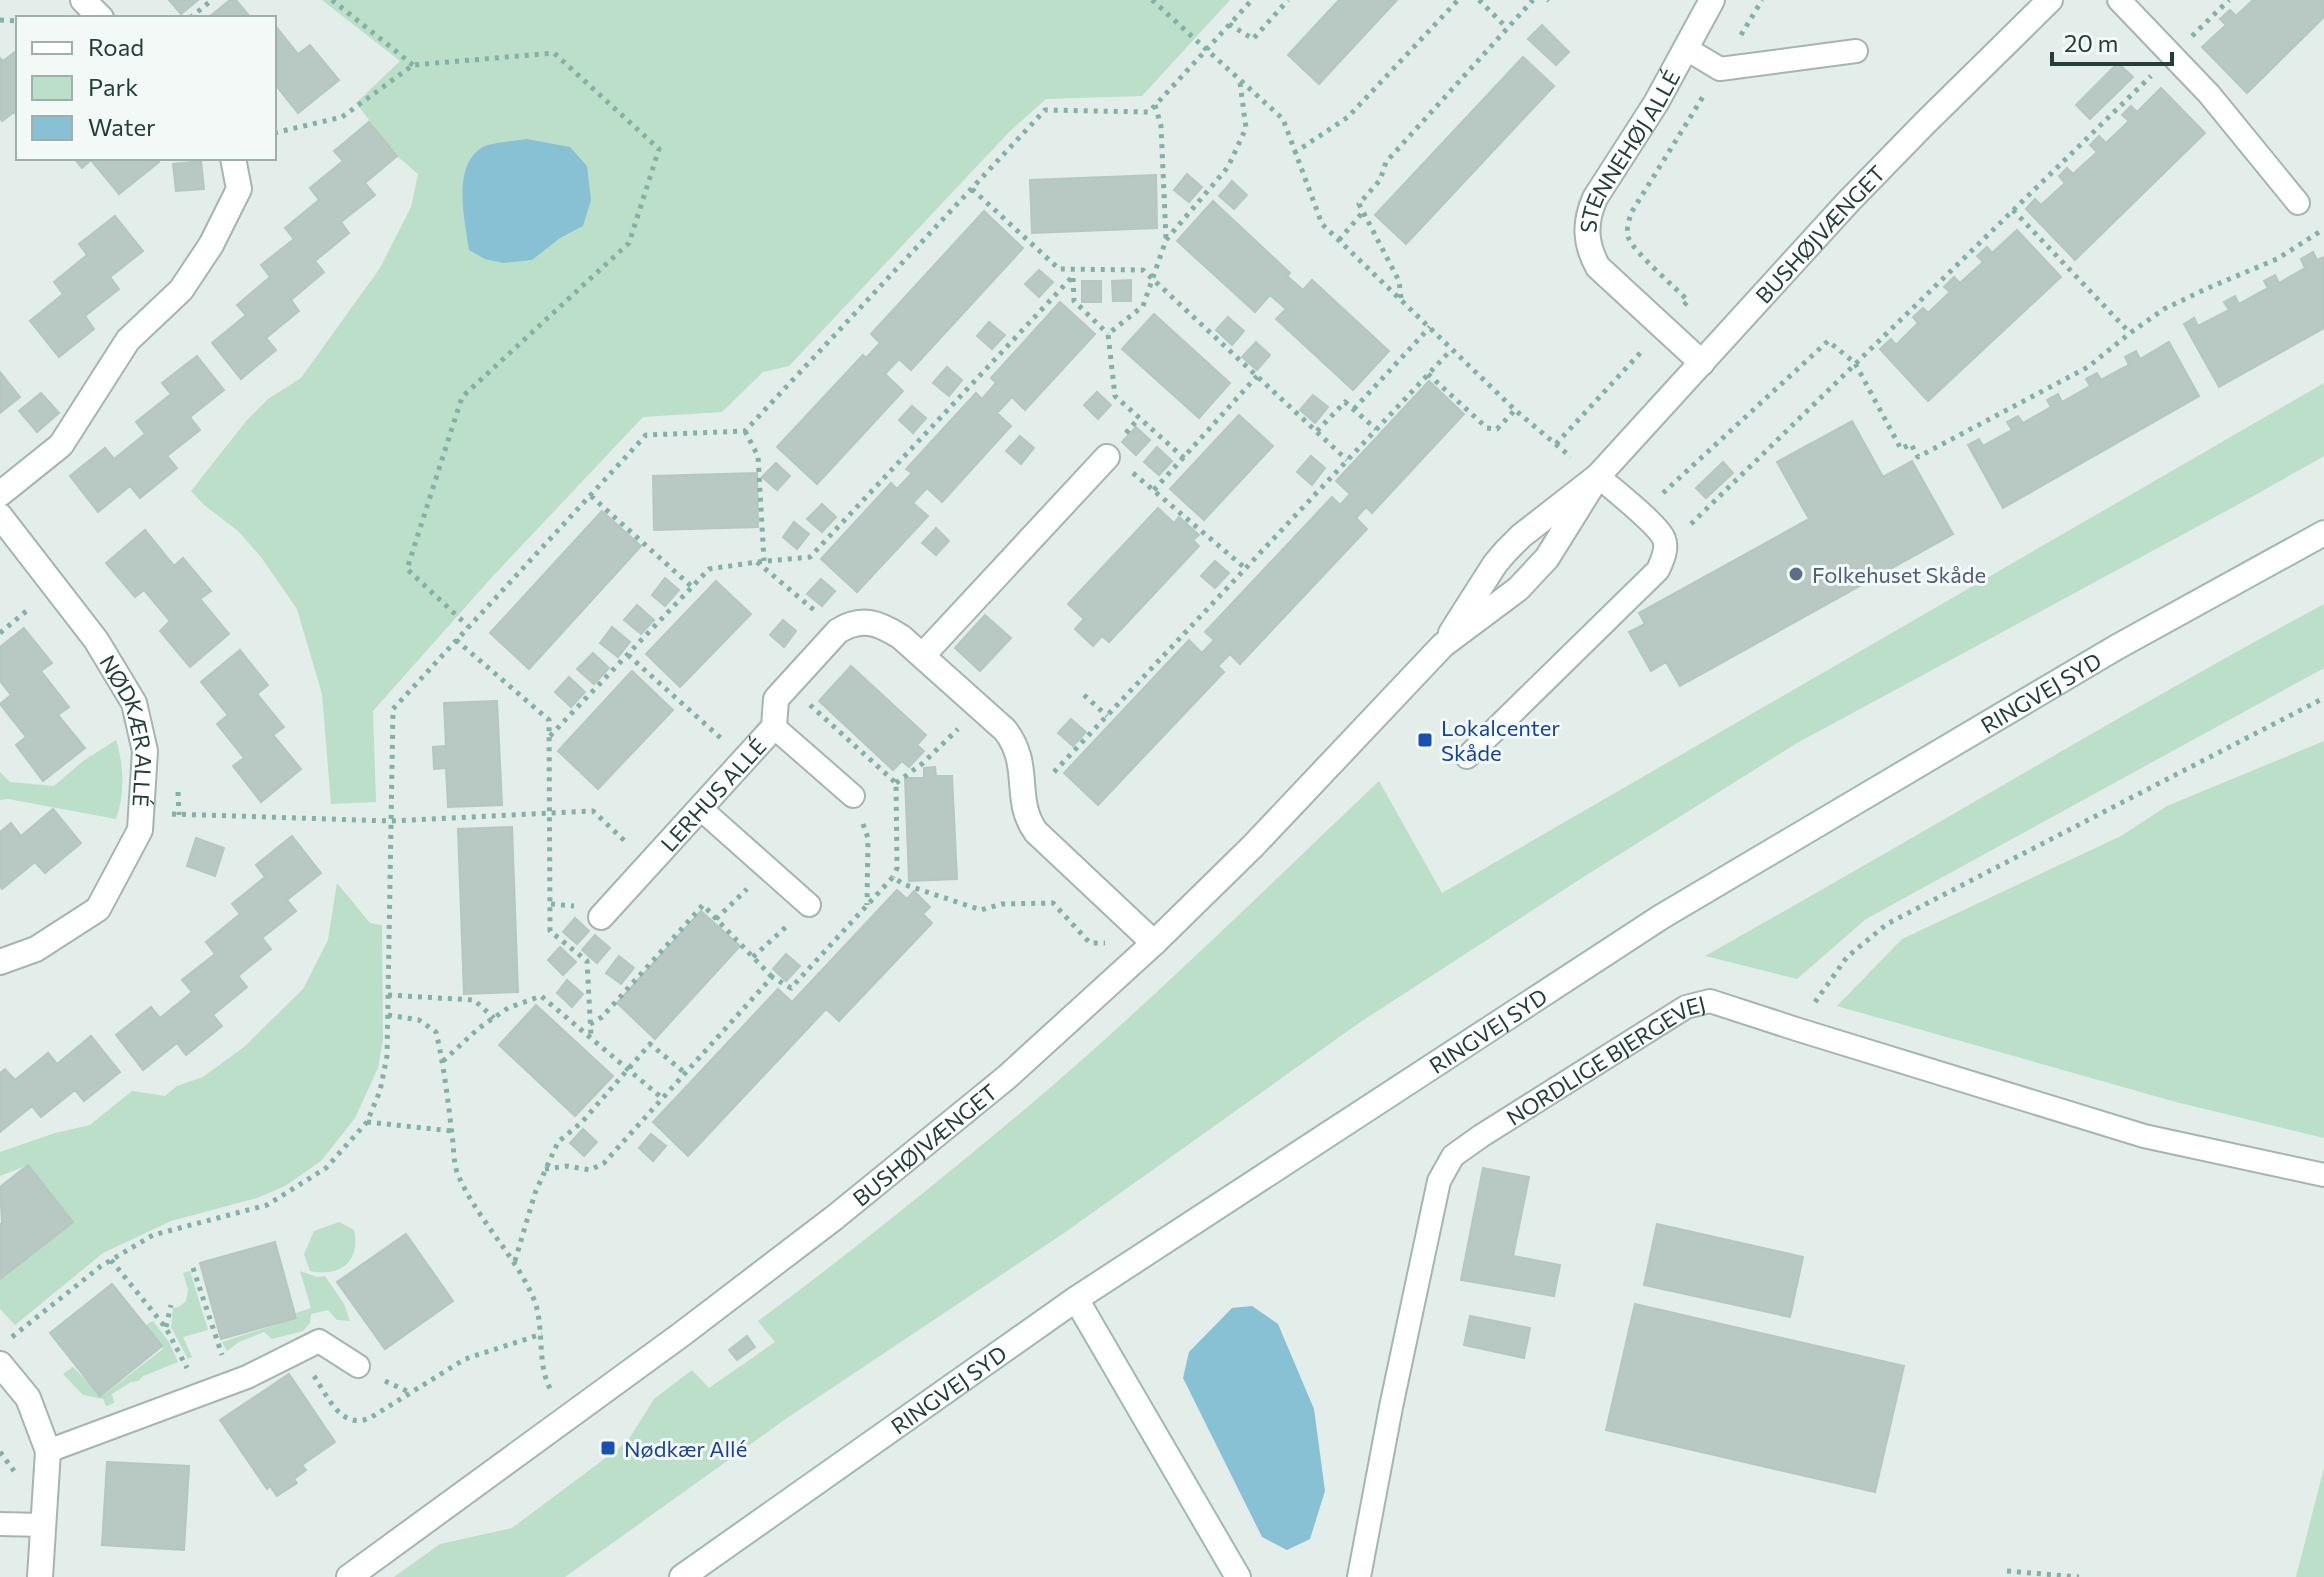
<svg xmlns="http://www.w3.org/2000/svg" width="2324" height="1577" font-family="Commissioner,sans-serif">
  <rect width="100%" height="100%" fill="#e3ede9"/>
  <path fill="#bbdfc8" d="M322,0H1230L1142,96L1046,99L1010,131L789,366L763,372L722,412L643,417L493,576L373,711L376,802L331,804L322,694L297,609L261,557L238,531L203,504L191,491L247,420L268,399L301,378L380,268L411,207L418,174L397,156L356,103L400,61Z
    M2324,383V456L2241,503L1797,743L1585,876L1359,1023L1064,1233L787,1418L565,1577H394L440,1544L512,1528L627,1442L654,1399L692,1370L709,1388L775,1342L758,1321C849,1254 937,1183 1024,1110C1147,1006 1262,892 1379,781L1442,893Z
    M2324,604V668L1866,919L1797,979L1705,956C1912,840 2115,717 2324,604Z
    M116,740C124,765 125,794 116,819L8,799L0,800V772L10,782L54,786L83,761Z
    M2324,741V1138L2176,1102L1837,1006L1902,939L2121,836L2167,806Z
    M337,883L370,923L382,925L383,1040L378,1068L355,1118L321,1161L285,1186L257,1198L171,1221L103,1253L15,1325L0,1309V1279L73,1222L28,1165L0,1176V1152L55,1133L90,1125L132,1091L165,1096L177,1086L203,1077L244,1047L303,989L328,940Z
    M339,1222L354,1230C361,1262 340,1277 310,1271L304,1254L314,1231Z
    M190,1271L208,1330L183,1337L192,1357L188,1359L171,1327L173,1308L179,1307L186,1301L188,1289L183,1273Z
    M300,1271L317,1277L325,1276L344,1304L350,1321L337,1320L328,1310L311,1314L310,1323L303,1331L272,1339L264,1332L239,1342L227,1351L222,1342L297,1318L296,1313L311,1308Z
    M153,1321L169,1342L178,1362L143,1376L138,1381L131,1382L112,1394L114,1403L106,1406L103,1399L83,1395L63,1374L73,1367L102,1396L163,1349L146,1325Z
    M2324,1468V1577H2296Z"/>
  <path fill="#89c1d4" d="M527,139L570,147L587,166L591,200L583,226L560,238L532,260L503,263L485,259L469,250C465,221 451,165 483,147C492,142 516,141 527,139Z
    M1252,1306L1278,1324L1314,1409L1325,1491L1310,1539L1287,1550L1262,1537L1183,1378L1189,1352L1232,1308Z"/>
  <path fill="#b8c8c3" stroke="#b5c7c1" stroke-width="2" d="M169,0H198L181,14Z
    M230,0H236L251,18H208Z
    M1339,0H1397L1319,84L1288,55Z
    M2253,0H2324V17L2247,93L2202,47L2226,25L2220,19L2230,10L2236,16Z
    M274,24L298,54L310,45L339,80L298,113L274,83Z
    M1542,25L1569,52L1556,65L1528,39Z
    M15,52L18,56V117L14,112L2,121L0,118V58L3,61Z
    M1523,57L1554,86L1406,244L1375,215Z
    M2118,63L2133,77L2090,119L2076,105Z
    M2161,88L2205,133L2075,260L2026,209L2035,199L2041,205L2065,183L2059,176L2067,168L2073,174L2097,152L2090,145L2099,136L2106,143L2129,121L2122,115L2131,106L2137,112Z
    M369,122L397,156L365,183L375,195L341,222L349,233L315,261L324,272L291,300L299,311L266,338L276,350L241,379L212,343L246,315L237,305L270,277L261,265L294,239L285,228L319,200L310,188L343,161L334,151Z
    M74,158H156L159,162L119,194L91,160L82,168Z
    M201,161L204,189L176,191L173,164Z
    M1187,174L1202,187L1189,202L1174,190Z
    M1156,175L1157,228L1032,233L1030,180Z
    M1232,181L1247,195L1234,209L1219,196Z
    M1213,201L1290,273L1287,276L1303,290L1312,280L1389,351L1353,390L1276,319L1286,309L1270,295L1255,312L1177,241Z
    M984,211L1023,248L911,370L899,359L885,374L903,391L817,484L777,447L863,355L866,358L880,343L871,334Z
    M115,216L143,251L110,277L119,289L85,316L94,329L59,357L30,321L63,294L54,282L87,255L79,244Z
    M2017,230L2061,277L1928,401L1880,349L1891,339L1896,345L1918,323L1913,317L1923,308L1928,313L1950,292L1944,287L1954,277L1960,283L1983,262L1977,256L1987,247L1992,253Z
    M2313,252L2317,260L2324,257V328L2219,387L2184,324L2194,318L2198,326L2229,310L2224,302L2235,296L2239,304L2268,288L2264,281L2275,275L2279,283L2305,268L2301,259Z
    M1039,270L1053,282L1039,297L1025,284Z
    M1131,280V301H1113L1112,281Z
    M1082,281H1101V302H1082Z
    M1060,302L1095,334L1025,410L1012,397L997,413L1011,426L942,502L927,488L913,503L928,516L857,592L821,559L891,483L897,489L912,473L906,469L976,393L982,399L996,383L991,378Z
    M1154,314L1230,383L1199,418L1122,349Z
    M1228,317L1244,331L1232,345L1216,330Z
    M989,322L1005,335L992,349L977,336Z
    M1256,342L1270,355L1257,370L1242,357Z
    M2169,342L2199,396L2003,508L1968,445L1979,439L1983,446L2012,430L2007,422L2018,416L2023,423L2051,407L2047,400L2058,394L2062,402L2090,386L2086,379L2097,373L2101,380L2129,365L2125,357L2136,351L2140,359Z
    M197,356L224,390L190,417L200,430L167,456L177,468L140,498L130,486L98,512L70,476L105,448L114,459L145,434L136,422L171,394L162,383Z
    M947,367L962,380L949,396L933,383Z
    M0,372L20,397L0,413Z
    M1429,381L1464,414L1372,513L1366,507L1356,518L1367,529L1240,664L1230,654L1218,666L1224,672L1098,805L1064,773L1189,640L1202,653L1214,640L1205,632L1332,497L1340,505L1350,494L1336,481Z
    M1097,392L1111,405L1098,419L1084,405Z
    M41,393L59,413L37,432L19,411Z
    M1313,395L1328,407L1315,423L1300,410Z
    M912,406L926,418L913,433L899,420Z
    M1239,415L1273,446L1204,520L1170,489Z
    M1852,421L1883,477L1912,461L1953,534L1680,686L1666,662L1651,671L1629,632L1645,624L1639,613L1809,519L1777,462Z
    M1136,427L1150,440L1136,455L1122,442Z
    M1020,436L1034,448L1021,464L1006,451Z
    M1157,447L1172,461L1159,475L1144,462Z
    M1311,456L1325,468L1312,485L1297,472Z
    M1723,462L1733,473L1706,498L1696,488Z
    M776,463L790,476L777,490L762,477Z
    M757,473L758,527L654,530L653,476Z
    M822,504L836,517L822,532L807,519Z
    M1158,508L1174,523L1179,517L1199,535L1193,540L1199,546L1109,642L1102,636L1093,646L1075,629L1084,619L1068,604Z
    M602,511L641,546L529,669L490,633Z
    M794,522L809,534L797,549L783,537Z
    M936,528L949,541L936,555L922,543Z
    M145,530L174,566L183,558L211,591L200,599L229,634L190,667L160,631L170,621L144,590L135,597L106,563Z
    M1215,561L1229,573L1215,588L1201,576Z
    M665,578L679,590L665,606L652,595Z
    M821,579L835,591L822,606L807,594Z
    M716,581L751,614L680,687L646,654Z
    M637,605L654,620L641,634L624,620Z
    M985,615L1011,638L980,671L955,648Z
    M783,620L796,631L784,647L770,635Z
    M612,627L630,642L618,657L600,643Z
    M24,628L52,663L41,671L69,707L58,715L85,748L43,781L16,745L26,737L0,704L11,695L0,681V647Z
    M240,650L268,685L257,694L284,727L273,735L301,769L261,802L233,766L244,758L217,724L228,715L201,682Z
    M593,653L609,668L594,684L577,669Z
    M851,666L926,735L917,745L924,751L909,767L902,761L893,770L819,701Z
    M632,671L673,710L598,789L558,751Z
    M569,677L585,692L571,707L555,692Z
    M497,701L502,805L448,807L446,768L434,769L433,747L446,746L444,703Z
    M1071,719L1086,732L1073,746L1058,733Z
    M935,767L936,776H952L957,879L909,881L905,778H924V768Z
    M53,809L81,843L45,873L35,862L2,889L0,886V832L11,823L21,836Z
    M512,827L518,992L464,994L458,829Z
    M292,836L321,873L287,900L296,911L262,938L271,949L238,976L247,987L213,1015L222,1026L186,1055L177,1043L143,1070L116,1035L151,1007L160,1018L192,992L182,980L215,954L206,942L240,914L232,904L265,877L256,865Z
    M196,838L224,848L215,876L187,866Z
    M897,890L907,899L914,891L930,907L923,914L932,923L839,1021L826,1009L688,1156L653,1122L778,989L792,1002Z
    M701,911L740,946L655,1039L617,1003Z
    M575,918L589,931L577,944L563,932Z
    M595,935L610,948L597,963L582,950Z
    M560,947L576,962L563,975L548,960Z
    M786,954L800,966L786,981L773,969Z
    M619,956L634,968L621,984L606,973Z
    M567,980L583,994L572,1007L557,993Z
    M536,1005L613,1076L575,1116L499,1045Z
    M91,1036L120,1072L84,1101L75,1090L41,1117L32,1106L0,1132V1073L5,1069L15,1080L48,1053L57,1064Z
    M583,1129L597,1142L584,1156L570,1143Z
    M651,1134L666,1146L653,1161L639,1148Z
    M28,1165L73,1222L0,1279V1224L2,1223L0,1187Z
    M1483,1168L1529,1177L1513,1256L1560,1265L1554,1296L1461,1280Z
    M1657,1224L1803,1257L1790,1317L1644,1285Z
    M406,1234L453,1301L385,1349L337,1282Z
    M275,1242L296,1318L221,1339L200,1263Z
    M112,1284L162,1346L100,1396L50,1333Z
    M1635,1304L1904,1366L1875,1492L1606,1430Z
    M1470,1316L1530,1328L1524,1358L1464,1345Z
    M747,1336L755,1347L737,1360L729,1350Z
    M289,1374L335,1442L302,1465L306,1470L294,1479L297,1483L277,1496L270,1486L267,1489L220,1420Z
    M107,1462L189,1466L184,1550L102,1545Z"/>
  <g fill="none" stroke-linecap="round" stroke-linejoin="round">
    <g stroke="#a5b5b1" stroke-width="26">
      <g id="lane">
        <path d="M2119,0L2209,94L2298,203"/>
        <path d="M1685,48L1720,69L1856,51"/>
        <path d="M774,727L853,796"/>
        <path d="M1467,757L1658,570C1662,561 1668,549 1664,539C1658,524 1612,489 1598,476"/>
        <path d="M701,809L809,905"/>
        <path d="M48,1451L247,1377L319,1341L358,1366"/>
        <path d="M0,1524L43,1525"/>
        <path id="s1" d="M1359,1577L1391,1407L1439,1181L1453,1156L1481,1136L1686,1007L1710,1001L1796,1029L2144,1136L2324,1175"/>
      </g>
    </g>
    <g stroke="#a5b5b1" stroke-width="28">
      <g id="street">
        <path d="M83,0L101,18"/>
        <path id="s2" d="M1702,363L1598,267C1585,244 1584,223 1595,198L1656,103L1712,0"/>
        <path d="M0,494L61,445L128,340L181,290L211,245L239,189L233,158"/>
        <path id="s3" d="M0,516L96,640L134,703L145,751L140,830L98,909L36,949L0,962"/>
        <path id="s4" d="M1451,633L1495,564L1506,551L1521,536L1598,476L1848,202L1924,124L2050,0"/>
        <path d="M923,655L1107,457"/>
        <path id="s5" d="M601,917L774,727L776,699L838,631C862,616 879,623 901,637L1005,730C1033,766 1012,799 1036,832L1154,943"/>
        <path d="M0,1364L28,1398L48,1451L40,1577"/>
        <path id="s6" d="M349,1577L682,1334L834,1218L1007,1077L1154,943L1253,846L1443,645L1518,589L1547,558L1598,476"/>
      </g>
    </g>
    <g stroke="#a0b9b3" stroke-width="28">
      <g id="secondary">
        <path d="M1076,1299L1238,1577"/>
        <path id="s7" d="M682,1577L1076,1299L1661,917L2117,647L2324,533"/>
      </g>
    </g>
    <path stroke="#82b2a7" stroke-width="5" stroke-dasharray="4 6" stroke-linecap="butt" d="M332,0L413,65
      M1152,0L1283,119L1322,224L1515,410L1571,457
      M1479,0L1507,28
      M1548,0L1549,1
      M190,18L212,0
      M0,20L18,21
      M1229,24L1253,39L1288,0
      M1741,35L1762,0
      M2192,36L2229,0
      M1155,105L1161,126L1166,239
      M274,133L342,117L413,65L554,53L659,149L629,243L462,397L407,569L469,627
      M1294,153L1348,117L1458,0
      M972,189L1059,269L1143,270L1347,460
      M2013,210L2130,333
      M1339,240L1363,212
      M1073,278L1074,301L1108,334
      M1401,298L1399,281L1359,204L1380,180L1386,162L1533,0
      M1684,305L1688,301C1675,287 1635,253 1629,239C1625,231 1629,221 1631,213L1704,95
      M1428,374L1487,428L1497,429L1515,410
      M1354,409L1430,327
      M745,431L758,456L764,561
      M1317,431L1345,402L1376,429
      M1126,433L1139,418
      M1556,444L1642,351
      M1184,458L1115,396L1108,334L1143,306L1166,240L1228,167L1246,128L1240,83
      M1133,473L1245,568
      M1154,490L1257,376
      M1663,493L1828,341L1855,363L1901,449L1911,444L1918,457L2088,367L2130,333L2164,309L2208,288L2277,259L2324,229
      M591,496L691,586
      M1691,524L2151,76
      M757,562L814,610
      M0,633L30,608
      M456,640L549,720L550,931L587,961L591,1036
      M628,655L723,740
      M1084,695L1107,716
      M810,705L896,783L897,868L893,877
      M550,736L709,569L757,562L810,557L1073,276
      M1054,772L1451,350
      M896,783L923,763L958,729
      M178,792L179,815
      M172,814L391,821L593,811L628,844
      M863,824L868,838L867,905
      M551,904L574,906
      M716,919L747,889
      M753,957L788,925
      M388,995L474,1000L494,1018
      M1815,1002L1847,957L1887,924L2324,698
      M388,1015L419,1020L436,1032C444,1066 448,1100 452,1135C454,1148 453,1165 459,1177C478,1220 514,1254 533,1297C546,1327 535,1364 552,1392
      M590,1024L602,1017L703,905L772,977
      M443,1061L479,1028L508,1008L541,996L662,1098
      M367,1122L452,1131
      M545,1169L567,1166L590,1170L604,1163L772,977L791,988L893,877L903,884L981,910L1002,904L1053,903L1090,943H1105
      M111,1260L166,1328L187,1368
      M515,1261L535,1193L558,1142L582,1122L650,1044L685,1073
      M193,1268L222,1355
      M166,1327L171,1305
      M12,1337L101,1266L153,1235L267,1205L326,1168L367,1122L380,1091L387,1056L393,709L646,435L745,431L1045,110L1149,112L1252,0
      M314,1376C328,1397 341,1430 370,1418L465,1359L542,1334
      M385,1381L409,1392
      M0,1452L14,1471
      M2007,1571L2079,1577"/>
    <use href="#lane" stroke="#fff" stroke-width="22"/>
    <use href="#street" stroke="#fff" stroke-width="24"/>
    <use href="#secondary" stroke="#fff" stroke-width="24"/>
  </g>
  <circle fill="#5c6f8a" stroke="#f3f9f7" stroke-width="3" cx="1796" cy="574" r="8"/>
  <g fill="#1a4fb4" stroke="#f3f9f7" stroke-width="3">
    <rect x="1417" y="732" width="16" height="16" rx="4"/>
    <rect x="600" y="1440" width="16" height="16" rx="4"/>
  </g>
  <g text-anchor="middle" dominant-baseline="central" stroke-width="6" stroke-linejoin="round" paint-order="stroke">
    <g font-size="22" fill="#223f3a" stroke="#f3f9f7">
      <text stroke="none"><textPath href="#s2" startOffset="270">STENNEHØJ ALLÉ</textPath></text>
      <text stroke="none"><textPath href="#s4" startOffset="546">BUSHØJVÆNGET</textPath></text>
      <text stroke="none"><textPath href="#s7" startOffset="1622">RINGVEJ SYD</textPath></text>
      <text stroke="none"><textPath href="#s3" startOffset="256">NØDKÆR ALLÉ</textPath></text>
      <text stroke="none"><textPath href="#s5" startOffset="166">LERHUS ALLÉ</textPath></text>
      <text stroke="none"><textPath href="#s7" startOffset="974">RINGVEJ SYD</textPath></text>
      <text stroke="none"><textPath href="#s1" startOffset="614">NORDLIGE BJERGEVEJ</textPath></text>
      <text stroke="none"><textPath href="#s6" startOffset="720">BUSHØJVÆNGET</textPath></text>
      <text stroke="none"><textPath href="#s7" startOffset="326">RINGVEJ SYD</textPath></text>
    </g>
    <g font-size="22" fill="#4e5e75" stroke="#f3f9f7" text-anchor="start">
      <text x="1812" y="574">Folkehuset Skåde</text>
    </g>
    <g font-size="22" fill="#164399" stroke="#f3f9f7" text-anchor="start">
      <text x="1441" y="727">Lokalcenter<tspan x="1441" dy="25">Skåde</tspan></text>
      <text x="624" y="1448">Nødkær Allé</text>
    </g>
  </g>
  <rect x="16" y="16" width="260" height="144" fill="#f3f9f7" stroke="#9fafab" stroke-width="2"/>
  <rect x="32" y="42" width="40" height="12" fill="#ffffff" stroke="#9fafab" stroke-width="2"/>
  <text x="88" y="56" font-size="24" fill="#223f3a">Road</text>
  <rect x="32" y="76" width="40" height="24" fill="#bbdfc8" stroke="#9fafab" stroke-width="2"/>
  <text x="88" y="96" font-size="24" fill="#223f3a">Park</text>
  <rect x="32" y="116" width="40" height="24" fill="#89c1d4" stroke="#9fafab" stroke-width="2"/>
  <text x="88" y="136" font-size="24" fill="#223f3a">Water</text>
  <path d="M2052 52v12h120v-12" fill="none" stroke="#223f3a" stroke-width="4"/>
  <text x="2064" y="52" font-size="24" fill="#223f3a" stroke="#f3f9f7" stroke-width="6" paint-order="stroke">20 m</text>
</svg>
